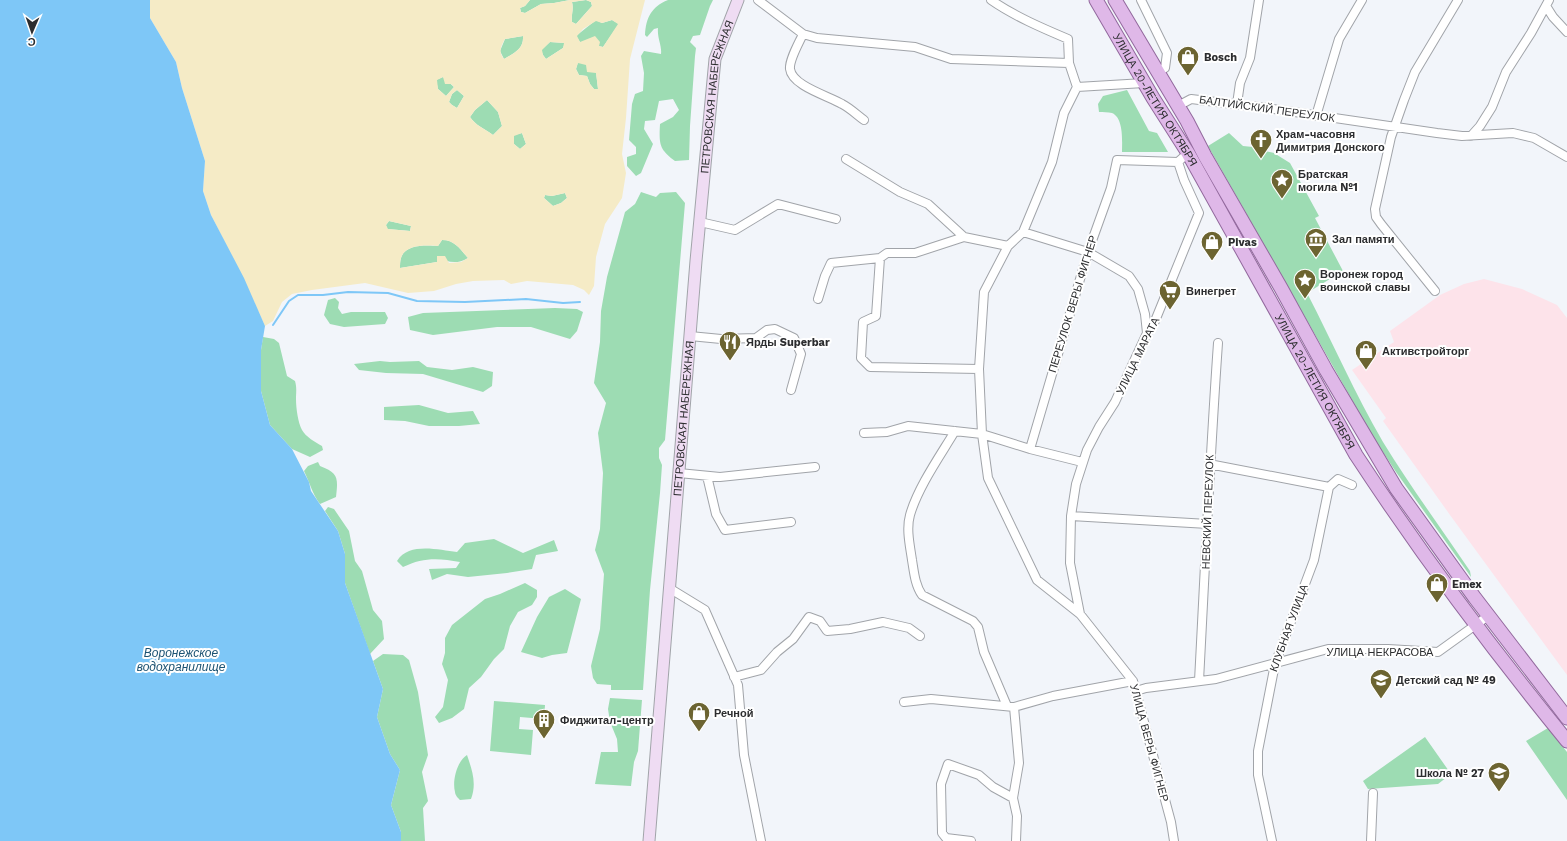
<svg xmlns="http://www.w3.org/2000/svg" width="1567" height="841" font-family="'Work Sans',sans-serif">
  <rect width="100%" height="100%" fill="#f2f5fa"/>
  <path fill="#fde3ea" d="M1484,279L1522,289L1557,305L1567,318V675L1450,515L1383,421L1386,418L1352,370L1394,342L1390,331L1440,295L1464,284Z"/>
  <path fill="#9ddcb3" d="M530,0H570L554,3L541,4L525,13L521,12L520,8L525,6Z
    M586,0L591,2L592,6L576,24L572,22C571,15 574,9 572,2Z
    M668,0H713L710,6L700,35L693,36L690,42L696,48L695,56L690,126L689,160L675,161C659,149 659,144 660,124L673,117L679,110L673,99L659,101L655,120L645,121L644,129L653,144L641,173L636,176L627,166V157L636,154V147L629,140L632,104L635,94L643,91L644,73L641,56L644,51L661,54C662,45 657,38 658,28L654,29L647,37L645,35C646,18 651,7 668,0Z
    M596,20L602,23L612,20L619,24L603,47L580,42L576,36Z
    M523,36C524,49 514,53 504,59L500,51L505,39Z
    M550,42L565,43L563,48L546,59L543,55L541,50Z
    M578,62L586,64L596,72L598,89H594L590,84L587,76L579,75L576,69Z
    M443,77L454,87L446,96L438,89L436,80Z
    M457,90L464,96L457,108L452,105L449,102L452,94Z
    M1127,90L1149,131L1157,133L1168,152H1122C1122,142 1124,118 1112,113C1108,112 1103,112 1099,112L1098,104L1103,96Z
    M487,100L498,112L502,126L493,135C485,129 475,125 470,117L475,110Z
    M522,133L526,144L520,149L514,144V135Z
    M1229,133L1243,146L1263,148L1265,151L1274,153L1290,163L1319,216L1315,218L1343,271L1307,293C1333,343 1355,394 1383,442C1410,486 1441,528 1470,571L1471,577L1396,472L1373,437L1208,146Z
    M641,192L656,197L660,193L676,192L685,203L665,440L659,448V458L662,465L660,493L650,590L643,690H611V685L597,684L593,678L591,666L600,629L604,574L595,550L600,529L603,473L598,433L606,403L594,383L600,342L601,311L607,277L625,212L635,204Z
    M565,193L567,198L561,203L553,206L544,198L545,195L552,196Z
    M389,221L411,226L410,231L387,229L386,225Z
    M442,240C455,240 460,249 468,258C456,265 448,262 437,257V262L400,268C400,265 400,261 401,258C405,244 426,245 438,246Z
    M335,298L339,302L338,308L342,314L351,312H385L388,318L385,324L344,327L330,324L324,315L328,300Z
    M555,308L577,309L583,312L577,331L570,339L531,327H497L433,335L410,330L408,317L423,313Z
    M263,337L274,339L279,343L287,376L295,381C297,388 296,392 296,399C296,408 298,423 302,430C306,437 315,442 322,446L323,450L310,457L292,449L270,425L261,391V350Z
    M380,361L390,362L419,361L427,367L452,370L473,367L493,372L492,386L483,392L423,374L386,373L359,370L354,364Z
    M419,405L448,413L473,411L480,424L459,426H429L405,421L384,420V407Z
    M318,462L320,466C339,473 338,479 336,497L320,504C312,493 310,483 304,471L308,466Z
    M328,507L334,509L349,531L355,561L362,571L373,610L382,621L384,639L370,654L345,583V554L338,531L325,511Z
    M494,539L523,553L554,540L558,551L536,555L532,569L507,573L468,577L447,574L432,580L429,569L456,568L460,562C439,558 423,557 403,567L397,561C409,542 438,550 457,552L465,543Z
    M525,583L537,590V597L532,605L518,612L510,626L504,649L494,659L481,677L469,688L464,709L452,718L439,723L435,717L443,707L448,680L442,664L445,653V638L452,625L485,599L500,594Z
    M565,589L581,599L567,653L552,655L542,658L521,652L537,617L549,597Z
    M383,654L403,655L409,660L418,692L428,755L422,772L428,801L423,808L425,841H401V832L391,805L400,770L390,754L377,717L383,689L373,661Z
    M610,698L642,700L638,751L634,762L631,786L595,784L601,752H618L617,739L610,722L608,709Z
    M494,701L545,705L544,719L520,717L519,729L533,730L531,755L490,751Z
    M1548,728L1567,752V800L1526,741Z
    M1425,737L1451,774L1438,784L1368,789L1363,781Z
    M467,755C472,770 477,783 471,799L460,800C458,798 455,795 455,792C452,781 457,761 467,755Z"/>
  <path fill="#f5ebc6" fill-rule="evenodd" d="M150,0H530L525,6L520,8L521,12L525,13L541,4L554,3L570,0H645L630,59L626,118L622,154L626,173L622,198L605,224L596,257L594,286L589,295L584,290L573,285L527,281L511,284L504,280L473,281L456,284L434,291L408,293L365,283L312,290L292,294L282,302L273,321L265,326L243,278L211,215L203,191L205,161L182,88L176,62L150,18ZM586,0L591,2L592,6L576,24L572,22C571,15 574,9 572,2ZM612,20L618,24L603,47L599,46L600,42L595,36L580,42L577,36L583,29L596,21L602,23ZM523,36C524,49 514,53 504,59C498,52 501,46 505,39ZM550,42L564,43L563,48L546,59L543,55L542,50ZM578,63L586,65L587,72L596,73L598,89H594L590,84L587,76L579,75L576,69ZM443,77L445,84H451L454,87L446,96L438,89L437,80ZM457,90L464,96L457,108L452,105L449,102L452,94ZM487,100L498,112L502,126L493,135C485,129 475,125 470,117L475,110ZM522,133L526,144L520,149L514,144V136ZM565,193L567,198L561,203L553,206L544,198L545,195L552,196ZM389,221L411,226L410,231L388,229L386,225ZM442,240C455,240 460,249 468,258L461,262L449,263L445,256H437V262L400,268C400,265 400,261 401,258C405,244 426,245 438,246Z"/>
  <path fill="#7ec7f7" d="M0,0H150V18L176,62L182,88L205,161L203,191L211,215L244,278L265,326L261,350V391L270,425L292,449L309,482L311,491L338,531L345,554V583L383,689L377,717L390,754L400,770L391,805L401,832V841H0Z"/>
  <g fill="none" stroke-linecap="round" stroke-linejoin="round">
    <path stroke="#7ec7f7" stroke-width="2" d="M273,325L289,301L298,295H323L348,292L388,293L417,301L465,302L526,299L563,303L580,302"/>
    <g stroke="#a1a4a9" stroke-width="10">
      <path id="minor" d="M758,0L803,34L817,38L915,47L951,59L1069,63
        M991,0C1014,16 1042,28 1068,39L1069,63L1077,87
        M1141,0L1167,53L1165,68L1158,72
        M1546,6L1553,17L1567,32
        M803,34C799,43 789,60 790,69C792,86 829,96 842,104C850,108 857,115 864,120
        M1077,87L1064,113L1052,162L1023,232L1008,246L984,292L979,369L982,434L988,478L1037,580L1080,614L1133,681L1171,822L1174,841
        M1077,87L1144,83
        M1237,104L1240,83L1250,58L1259,0
        M1178,106L1191,99L1267,108L1437,133L1462,136L1513,133L1534,138L1567,157
        M1316,116L1339,39L1362,0
        M1471,136L1480,126L1492,107L1506,72L1531,33L1549,0
        M846,159L900,192L928,204L964,237
        M700,222L735,230L778,204L836,219
        M1023,232L1088,252L1129,276L1138,289L1145,314L1147,333
        M880,258L876,316L863,322L861,358L870,367L979,369
        M1435,291L1381,224L1376,217L1375,209L1391,137L1404,100L1415,72L1458,0
        M818,299L825,276L831,263L880,258L887,253H915L964,237L1008,246
        M690,336L721,339L756,338L767,330L775,329L794,338L801,354L791,390
        M955,431C940,456 918,487 910,515C906,529 910,546 912,560C914,572 915,585 922,595L973,621L978,627L984,652L1007,706
        M864,433L887,432L908,426L982,434L1030,449L1082,462
        M1030,449L1088,252L1111,188L1117,160L1178,162
        M1209,464L1329,487
        M679,473L720,477L815,467
        M707,476L716,514L725,530L791,522
        M1071,516L1208,524
        M669,588L705,610L738,685L744,755L761,841
        M1080,614L1070,563L1071,516L1076,484L1087,450L1099,427L1115,402L1147,333L1155,321L1199,213L1184,180L1178,162L1188,153
        M734,677L761,670L777,652L793,639L809,617L820,621L827,631L850,629L883,622L909,628L920,636
        M1199,681C1205,568 1210,456 1218,343
        M1136,691L1146,688L1216,679L1328,649H1388L1438,652L1488,616
        M904,702L931,699L1014,707L1053,696L1133,681
        M1014,707L1019,763L1013,798L1017,816L1016,841
        M971,841L946,838L942,833L941,784L948,764L979,775L993,787L1013,798
        M1272,841L1258,775V751L1275,664L1314,560L1329,487L1338,479L1352,485
        M1371,841L1373,793"/>
    </g>
    <g stroke="#a1a4a9" stroke-width="13">
      <g id="secondary">
        <path id="s1" d="M649,841L696,261L715,59L738,0"/>
      </g>
    </g>
    <g stroke="#92699d" stroke-width="15">
      <g id="primary">
        <path id="s2" d="M1096,0L1153,98L1188,153L1356,455C1421,554 1492,649 1567,741"/>
        <path d="M1115,0L1187,121L1205,156L1281,288L1326,370L1396,488L1475,598L1567,718"/>
      </g>
    </g>
    <use href="#minor" stroke="#fff" stroke-width="8"/>
    <use href="#secondary" stroke="#efdcf3" stroke-width="11"/>
    <use href="#primary" stroke="#dfb8e8" stroke-width="13"/>
  </g>
  <defs>
    <g id="shop-pin" transform="scale(1.15)"><path d="M0 17L-7.5 6A9.5 9.5 0 1 1 7.5 6Z" fill="#6c6431" stroke="#fff"/><path d="M-5-2.5h2.3a2.7 3.5 0 0 1 5.4 0H5L5.5 6h-11ZM-1.5-2.5h3a1.5 2.3 0 0 0-3 0Z" fill="#fff"/></g>
    <g id="church-pin" transform="scale(1.15)"><path d="M0 17L-7.5 6A9.5 9.5 0 1 1 7.5 6Z" fill="#6c6431" stroke="#fff"/><path d="M-1.2-6h2.4v3.5h3.3v2.4h-3.3V6h-2.4V-.1h-3.3v-2.4h3.3Z" fill="#fff"/></g>
    <g id="sight-pin" transform="scale(1.15)"><path d="M0 17L-7.5 6A9.5 9.5 0 1 1 7.5 6Z" fill="#6c6431" stroke="#fff"/><path d="M0-6L1.8-2.2L6-1.7L2.9 1.2L3.7 5.4L0 3.3L-3.7 5.4L-2.9 1.2L-6-1.7L-1.8-2.2Z" fill="#fff"/></g>
    <g id="museum-pin" transform="scale(1.15)"><path d="M0 17L-7.5 6A9.5 9.5 0 1 1 7.5 6Z" fill="#6c6431" stroke="#fff"/><path d="M0-6L6-3V-2H-6V-3ZM-5-1h2V3h-2ZM-1-1h2V3h-2ZM3-1h2V3H3ZM-6 4H6V6H-6Z" fill="#fff"/></g>
    <g id="supermarket-pin" transform="scale(1.15)"><path d="M0 17L-7.5 6A9.5 9.5 0 1 1 7.5 6Z" fill="#6c6431" stroke="#fff"/><path d="M-6-5.5h2.5l.6 2H6L4.5 2H-2.5L-4.4-4H-6ZM-1.5 3.2a1.3 1.3 0 1 0 .1 0ZM3 3.2a1.3 1.3 0 1 0 .1 0Z" fill="#fff"/></g>
    <g id="restaurant-pin" transform="scale(1.15)"><path d="M0 17L-7.5 6A9.5 9.5 0 1 1 7.5 6Z" fill="#6c6431" stroke="#fff"/><path d="M-5-6h1v4h1v-4h1v4h1v-4h1v5L-1.5 .5V6h-2V.5L-5-1ZM5-6V6H3V1.5H1.5Q1.5-4 5-6Z" fill="#fff"/></g>
    <g id="school-pin" transform="scale(1.15)"><path d="M0 17L-7.5 6A9.5 9.5 0 1 1 7.5 6Z" fill="#6c6431" stroke="#fff"/><path d="M0-5L7-2L0 1L-7-2ZM-4 1L0 2.5L4 1V4Q0 6-4 4Z" fill="#fff"/></g>
    <g id="building-pin" transform="scale(1.15)"><path d="M0 17L-7.5 6A9.5 9.5 0 1 1 7.5 6Z" fill="#6c6431" stroke="#fff"/><path d="M-4-6H4V6H1V3H-1V6H-4ZM-2.5-4.3h1.7v1.8h-1.7ZM.8-4.3h1.7v1.8H.8ZM-2.5-1h1.7V.8h-1.7ZM.8-1h1.7V.8H.8Z" fill="#fff"/></g>
  </defs>
  <g fill-rule="evenodd">
    <use href="#shop-pin" x="1188" y="57"/>
    <use href="#church-pin" x="1261" y="140"/>
    <use href="#sight-pin" x="1282" y="180"/>
    <use href="#museum-pin" x="1316" y="239"/>
    <use href="#shop-pin" x="1212" y="242"/>
    <use href="#sight-pin" x="1305" y="280"/>
    <use href="#supermarket-pin" x="1170" y="291"/>
    <use href="#restaurant-pin" x="730" y="342"/>
    <use href="#shop-pin" x="1366" y="351"/>
    <use href="#shop-pin" x="1437" y="584"/>
    <use href="#school-pin" x="1381" y="680"/>
    <use href="#shop-pin" x="699" y="713"/>
    <use href="#building-pin" x="544" y="720"/>
    <use href="#school-pin" x="1499" y="773"/>
  </g>
  <g text-anchor="middle" dominant-baseline="central" stroke-width="4" stroke-linejoin="round" paint-order="stroke">
    <g font-size="11" font-weight="bold" fill="#2c2d2f" stroke="#fff" text-anchor="start">
      <text x="1204" y="57">Bosch</text>
      <text x="1276" y="134">Храм-часовня<tspan x="1276" dy="13">Димитрия Донского</tspan></text>
      <text x="1298" y="174">Братская<tspan x="1298" dy="13">могила №1</tspan></text>
      <text x="1332" y="239">Зал памяти</text>
      <text x="1228" y="242">Pivas</text>
      <text x="1320" y="274">Воронеж город<tspan x="1320" dy="13">воинской славы</tspan></text>
      <text x="1186" y="291">Винегрет</text>
      <text x="746" y="342">Ярды Superbar</text>
      <text x="1382" y="351">Активстройторг</text>
      <text x="1452" y="584">Emex</text>
      <text x="1396" y="680">Детский сад № 49</text>
      <text x="714" y="713">Речной</text>
      <text x="560" y="720">Фиджитал-центр</text>
      <text x="1484" y="773" text-anchor="end">Школа № 27</text>
    </g>
    <g font-size="11" fill="#2c2d2f" stroke="#fff">
      <text stroke="none"><textPath href="#s1" startOffset="748">ПЕТРОВСКАЯ НАБЕРЕЖНАЯ</textPath></text>
      <text stroke="none"><textPath href="#s2" startOffset="116">УЛИЦА 20-ЛЕТИЯ ОКТЯБРЯ</textPath></text>
      <text transform="translate(1267 109) rotate(8)">БАЛТИЙСКИЙ ПЕРЕУЛОК</text>
      <text transform="translate(1073 304) rotate(-73)">ПЕРЕУЛОК ВЕРЫ ФИГНЕР</text>
      <text transform="translate(1138 356) rotate(-64)">УЛИЦА МАРАТА</text>
      <text stroke="none"><textPath href="#s2" startOffset="440">УЛИЦА 20-ЛЕТИЯ ОКТЯБРЯ</textPath></text>
      <text stroke="none"><textPath href="#s1" startOffset="424">ПЕТРОВСКАЯ НАБЕРЕЖНАЯ</textPath></text>
      <text transform="translate(1208 512) rotate(-88)">НЕВСКИЙ ПЕРЕУЛОК</text>
      <text transform="translate(1289 628) rotate(-70)">КЛУБНАЯ УЛИЦА</text>
      <text x="1380" y="652">УЛИЦА НЕКРАСОВА</text>
      <text transform="translate(1149 743) rotate(75)">УЛИЦА ВЕРЫ ФИГНЕР</text>
    </g>
    <g font-size="12" font-style="italic" fill="#1c5373" stroke="#fff">
      <text x="181" y="653">Воронежское<tspan x="181" dy="14">водохранилище</tspan></text>
    </g>
  </g>
  <g transform="translate(32 32) rotate(182)" stroke="#ffffff" stroke-width="3" paint-order="stroke">
  <path d="M0-3L7 15L0 10L-7 15Z" fill="#2c2d2f"/>
  <text y="-6" font-size="11" font-weight="bold" text-anchor="middle" fill="#2c2d2f">С</text>
  </g>
</svg>
